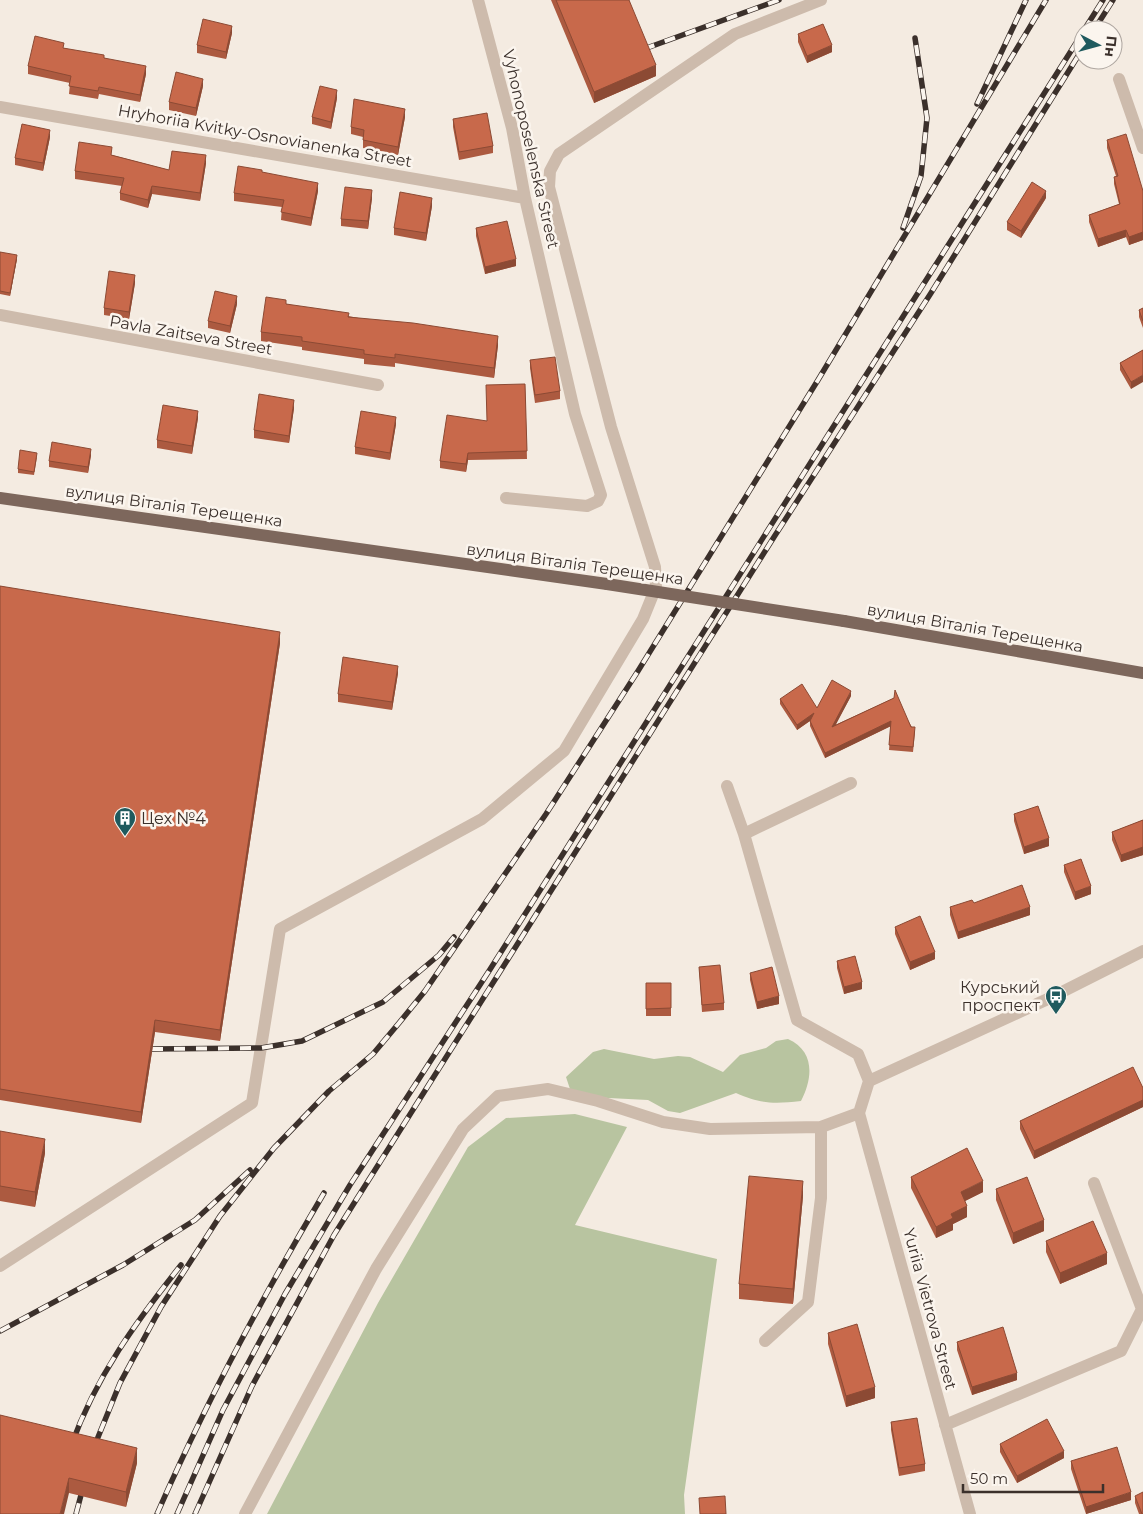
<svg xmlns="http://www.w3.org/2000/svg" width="1143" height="1514" font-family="Montserrat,sans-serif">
  <rect width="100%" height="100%" fill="#f4ebe1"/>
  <path fill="#b8c4a0" d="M788,1039C815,1051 813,1078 801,1101C774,1104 761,1104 736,1093L680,1113L668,1111L648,1100L589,1097L570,1089L566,1077L593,1052L604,1049L654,1059L678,1056L690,1057L723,1072L740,1055L766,1048L776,1041Z
    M575,1114L627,1127L575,1225L717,1259L684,1495L685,1514H267L378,1303L468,1147L506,1118Z"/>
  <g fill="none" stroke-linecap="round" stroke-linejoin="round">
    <path stroke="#cdbbac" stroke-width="12" d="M478,0L512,128L525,198L575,414L601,495L598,501L587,506L506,498
      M1119,79L1143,148
      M0,107L525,198
      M0,315L378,385
      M727,786L744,834L797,1020L858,1054L869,1081
      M744,834L851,783
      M859,1113L970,1514
      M859,1113L869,1081L1050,998L1143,951
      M0,1266L252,1103L280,929L482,819L564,751L643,619L656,587L655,567L611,427L549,187L550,171L559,154L735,34L821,0
      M765,1341L808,1302L821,1198V1127
      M945,1425L1121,1351L1142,1309L1094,1183
      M245,1514L376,1269L463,1129L498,1096L548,1089L598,1101L663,1122L710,1129L821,1127L859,1113"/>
    <path stroke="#7d675c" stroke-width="12" d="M0,498L607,584
      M844,621L1143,673"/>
    <g stroke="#3b302b" stroke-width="5.5">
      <path id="rail" d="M1084,30L1103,0
        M1094,30L1113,0
        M644,49L779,0
        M977,104L1026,0
        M903,228L921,176L927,118L915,38
        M152,1049L261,1048L302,1041L383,1002L439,955L454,937
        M0,1331L123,1265L195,1220L250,1170
        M71,1446C96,1376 136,1322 181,1265
        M92,1452L120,1383L161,1307L220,1216L274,1148L329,1091L373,1054L399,1023L425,991L546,814L638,671L818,380L1046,0
        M76,1514L81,1495
        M157,1514C205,1404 263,1296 324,1193
        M177,1514L223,1410L285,1294L350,1185L489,971L1083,32
        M195,1514L252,1386L334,1235L774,537L931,293L1083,48"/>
    </g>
    <use href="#rail" stroke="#fbf5ee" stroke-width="4" stroke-dasharray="11" stroke-linecap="butt"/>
    <path stroke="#7d675c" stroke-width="12" d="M607,584L844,621"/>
  </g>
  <path fill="#ac5a40" d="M551,0H629L656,76L594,103Z
    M232,33L226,59L197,53V45Z
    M798,34L832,52L807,63L798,42Z
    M64,48L104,58L146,74L140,102L99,94L98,99L69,94L70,83L28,74V66Z
    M203,86L196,116L169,110V102Z
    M337,98L331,129L312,124V117Z
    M405,117L398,155L363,148V137L351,134V127Z
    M453,119L493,146V153L459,160L453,127Z
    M50,137L43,171L15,165V158Z
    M1107,140L1143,191V240L1129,245L1126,237L1098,247L1089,222V215L1119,204L1114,184V177L1116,176L1107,148Z
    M112,155L169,170L206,163L200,201L152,194L148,208L120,200V193L122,186L75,179V171Z
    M262,172L318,191L311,226L281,220L282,207L234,201V193Z
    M372,198L368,229L341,226V219Z
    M1046,198L1021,238L1007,230V222Z
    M432,206L426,241L394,235V228Z
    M476,228L516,266L485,274L476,236Z
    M0,252L17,259L10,296L0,294Z
    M135,283L129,319L104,315V308Z
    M237,304L230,333L208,328V321Z
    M286,304L498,345L494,378L395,363V367L364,364V359L302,350V347L261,341V332Z
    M1143,308V328L1139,317V310Z
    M1143,350L1131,389L1120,370V363Z
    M530,360L560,391V399L535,403L530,368Z
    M525,384L527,459L468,460L466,472L440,468V461L487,421Z
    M294,408L289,443L254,438V430Z
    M198,418L192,454L157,448V440Z
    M396,424L390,460L355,454V447Z
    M91,455L88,473L49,467V461Z
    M37,457L34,475L18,473V469Z
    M0,586L280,643L220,1041L155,1032L141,1123L0,1100Z
    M398,673L392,710L338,702V694Z
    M851,696L835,725L894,698L915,732L913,752L889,750L891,726L825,758L810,726V721L797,730L780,704V699L817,708Z
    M1014,814L1049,846L1024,854L1014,821Z
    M1143,820V855L1121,862L1112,840V832Z
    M1064,865L1091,894L1075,900L1064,872Z
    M974,903L1030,915L958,939L950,915V907Z
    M895,927L935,959L910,970L895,934Z
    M837,961L862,989L844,994L837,968Z
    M699,967L724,1003V1010L702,1012Z
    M750,973L779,1004L757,1009L750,980Z
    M646,983H671V1016H646Z
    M1143,1088V1107L1034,1159L1020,1129V1121Z
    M0,1131L45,1153L35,1207L0,1201Z
    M911,1177L983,1192L965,1201L967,1217L953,1224V1230L936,1238L911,1188Z
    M996,1189L1044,1231L1013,1244L996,1200Z
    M803,1196L793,1304L739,1299V1284Z
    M1046,1241L1107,1264L1060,1284L1046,1252Z
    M828,1333L875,1398L846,1407L828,1344Z
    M957,1342L1017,1380L972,1395L957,1350Z
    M0,1415L137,1463L126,1507L69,1493Z
    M891,1422L925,1464V1471L899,1476L891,1430Z
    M1000,1444L1064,1458L1017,1483L1000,1452Z
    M1071,1461L1131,1500L1086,1514L1071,1469Z
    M1135,1496L1143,1514H1139L1135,1503Z"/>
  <path fill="#8c4a34" d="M232,26V33L226,59V52Z
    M832,45V52L807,63V56Z
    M656,65V76L594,103V92Z
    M146,66V74L140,102V95Z
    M203,79V86L196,116V108Z
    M337,90V98L331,129V122Z
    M405,109V117L398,155V147Z
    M50,130V137L43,171V163Z
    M206,155V163L200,201V193Z
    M318,183V191L311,226V218Z
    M152,186V194L148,208V200Z
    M372,190V198L368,229V221Z
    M1046,191V198L1021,238V231Z
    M432,198V206L426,241V233Z
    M1126,230V237L1098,247V239Z
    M1143,232V240L1129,245V237Z
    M17,255V259L10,296V293Z
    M516,259V266L485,274V267Z
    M135,275V283L129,319V312Z
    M237,296V304L230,333V326Z
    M498,336V345L494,378V368Z
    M1143,375V382L1131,389V382Z
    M294,400V408L289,443V436Z
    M198,411V418L192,454V446Z
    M396,417V424L390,460V453Z
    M91,449V455L88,473V467Z
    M468,453V460L466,472V464Z
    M280,632V643L220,1041V1030Z
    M398,666V673L392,710V702Z
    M851,691V696L832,732V727Z
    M814,713V718L797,730V725Z
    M891,721V726L825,758V753Z
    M1049,838V846L1024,854V847Z
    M1143,847V855L1121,862V855Z
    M1091,886V894L1075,900V892Z
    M1030,907V915L958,939V932Z
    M935,952V959L910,970V962Z
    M862,982V989L844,994V987Z
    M779,996V1004L757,1009V1002Z
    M155,1020V1032L141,1123V1112Z
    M1143,1100V1107L1034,1159V1151Z
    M45,1139V1153L35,1207V1192Z
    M803,1181V1196L793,1304V1289Z
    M983,1181V1192L961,1203V1192Z
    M967,1206V1217L953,1224V1230L936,1238V1227L951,1214Z
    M1044,1220V1231L1013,1244V1233Z
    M1107,1253V1264L1060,1284V1273Z
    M1017,1373V1380L972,1395V1387Z
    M875,1387V1398L846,1407V1396Z
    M137,1448V1463L126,1507V1492Z
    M1064,1451V1458L1017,1483V1476Z
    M69,1478V1493L64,1514H60Z
    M1131,1492V1500L1086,1514V1507Z"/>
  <path fill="#c8694b" stroke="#8c4a34" d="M556,0H629L656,65L594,92Z
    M203,19L232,26L226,52L197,45Z
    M823,24L832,45L807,56L798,34Z
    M35,36L64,43L63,48L104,55V58L146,66L140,95L99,87L98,91L69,86L71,76L28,66Z
    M176,72L203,79L196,108L169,102Z
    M320,86L337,90L331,122L312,117Z
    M354,99L405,109L398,147L363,140L364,130L351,127Z
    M487,113L493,146L459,152L453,119Z
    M22,124L50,130L43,163L15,158Z
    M1126,134L1143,191V232L1129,237L1126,230L1098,239L1089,215L1120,204L1114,177L1118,176L1107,140Z
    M79,142L112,147L111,155L169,170L172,151L206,155L200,193L152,186L148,200L120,193L124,178L75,171Z
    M238,166L262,170V172L318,183L311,218L281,212L284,200L234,193Z
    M1032,182L1046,191L1021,231L1007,222Z
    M345,187L372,190L368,221L341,219Z
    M400,192L432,198L426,233L394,228Z
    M507,221L516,259L485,267L476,228Z
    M0,252L17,255L10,293L0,291Z
    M109,271L135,275L129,312L104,308Z
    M215,291L237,296L230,326L208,321Z
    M266,297L286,300V304L349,313L348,317L413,323L498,336L494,368L395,354V358L364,354V350L302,341V337L261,332Z
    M1143,308V321L1139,310Z
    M1143,350V375L1131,382L1120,363Z
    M555,357L560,391L535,395L530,360Z
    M525,384L527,451L468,453L466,464L440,461L447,415L487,421L486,385Z
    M259,394L294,400L289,436L254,430Z
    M163,405L198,411L192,446L157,440Z
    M361,411L396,417L390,453L355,447Z
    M52,442L91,449L88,467L49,461Z
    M20,450L37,453L34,472L18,469Z
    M0,586L280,632L220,1030L155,1020L141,1112L0,1089Z
    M343,657L398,666L392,702L338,694Z
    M832,680L851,691L832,727L894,698L895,690L911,727H915L913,747L889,745L891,721L825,753L810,721L814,713L797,725L780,699L802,684L817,708Z
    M1038,806L1049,838L1024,847L1014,814Z
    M1143,820V847L1121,855L1112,832Z
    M1081,859L1091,886L1075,892L1064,865Z
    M1022,885L1030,907L958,932L950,907L972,900L974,903Z
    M920,916L935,952L910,962L895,927Z
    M855,956L862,982L844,987L837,961Z
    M720,965L724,1003L702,1005L699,967Z
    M772,967L779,996L757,1002L750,973Z
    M646,983H671V1008L646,1009Z
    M1133,1067L1143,1088V1100L1034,1151L1020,1121Z
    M0,1131L45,1139L35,1192L0,1186Z
    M967,1148L983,1181L961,1192L967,1206L951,1214L953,1218L936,1227L911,1177Z
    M749,1176L803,1181L793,1289L739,1284Z
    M1027,1177L1044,1220L1013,1233L996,1189Z
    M1093,1221L1107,1253L1060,1273L1046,1241Z
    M857,1324L875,1387L846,1396L828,1333Z
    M1003,1327L1017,1373L972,1387L957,1342Z
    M0,1415L137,1448L126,1492L69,1478L60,1514H0Z
    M917,1418L925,1464L899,1468L891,1422Z
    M1047,1419L1064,1451L1017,1476L1000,1444Z
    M1117,1447L1131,1492L1086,1507L1071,1461Z
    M1143,1492V1514H1142L1135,1496Z
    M725,1496L726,1514H700L699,1498Z"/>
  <defs>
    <g id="building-pin" transform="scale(1.125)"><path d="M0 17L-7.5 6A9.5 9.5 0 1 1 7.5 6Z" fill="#1f5a5e" stroke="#fbf5ee"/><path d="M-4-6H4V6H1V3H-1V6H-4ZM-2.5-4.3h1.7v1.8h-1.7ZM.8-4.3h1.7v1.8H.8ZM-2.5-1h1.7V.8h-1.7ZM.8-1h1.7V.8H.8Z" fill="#fff"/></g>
    <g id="bus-pin" transform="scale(1.125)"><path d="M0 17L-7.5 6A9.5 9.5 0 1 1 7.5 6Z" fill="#1f5a5e" stroke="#fbf5ee"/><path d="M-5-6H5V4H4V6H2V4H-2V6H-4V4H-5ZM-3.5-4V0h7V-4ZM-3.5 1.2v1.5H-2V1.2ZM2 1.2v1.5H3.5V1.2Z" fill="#fff"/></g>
  </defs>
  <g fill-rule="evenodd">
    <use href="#building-pin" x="125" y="818"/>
    <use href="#bus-pin" x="1056" y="996"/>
  </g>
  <g text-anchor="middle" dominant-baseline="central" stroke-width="5" stroke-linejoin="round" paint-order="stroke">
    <g font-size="16" fill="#3b302b" stroke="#fbf5ee">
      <text transform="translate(265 136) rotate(10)">Hryhoriia Kvitky-Osnovianenka Street</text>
      <text transform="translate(531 149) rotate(77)">Vyhonoposelenska Street</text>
      <text transform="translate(191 335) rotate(10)">Pavla Zaitseva Street</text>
      <text transform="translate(174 506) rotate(8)">вулиця Віталія Терещенка</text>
      <text transform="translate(575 564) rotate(8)">вулиця Віталія Терещенка</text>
      <text transform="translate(975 628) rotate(10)">вулиця Віталія Терещенка</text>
      <text transform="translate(930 1309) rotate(75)">Yuriia Vietrova Street</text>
    </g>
    <g font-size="16" fill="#3b302b" stroke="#fbf5ee" text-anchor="start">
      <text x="141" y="818">Цех №4</text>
      <text x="1040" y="987" text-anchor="end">Курський<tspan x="1040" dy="18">проспект</tspan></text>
    </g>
  </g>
  <g transform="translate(1098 45) rotate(96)"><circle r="24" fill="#fbf5ee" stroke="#aea6a0"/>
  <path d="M0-4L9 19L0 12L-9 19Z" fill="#1f5a5e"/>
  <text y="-8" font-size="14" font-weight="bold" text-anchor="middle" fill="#3b302b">Пн</text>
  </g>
  <path d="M963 1484v8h140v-8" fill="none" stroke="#3b302b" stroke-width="2.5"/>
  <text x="970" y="1484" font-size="15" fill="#3b302b" stroke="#fbf5ee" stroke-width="4" paint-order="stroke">50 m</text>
</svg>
